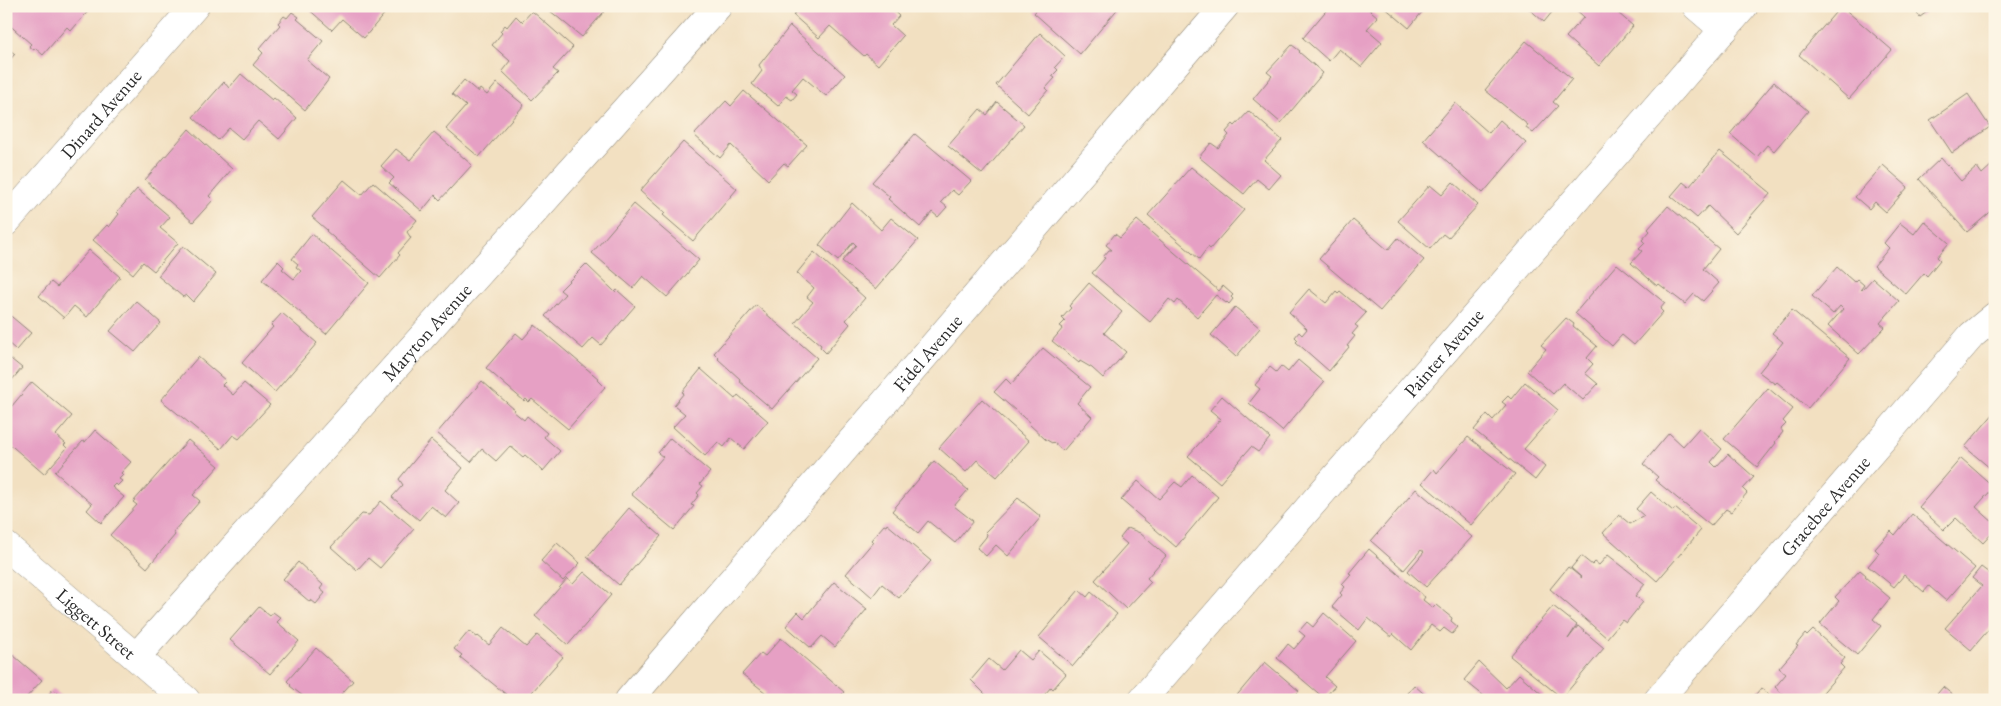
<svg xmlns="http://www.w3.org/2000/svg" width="2001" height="706" font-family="'EB Garamond',serif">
  <rect width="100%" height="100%" fill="#fcf5e5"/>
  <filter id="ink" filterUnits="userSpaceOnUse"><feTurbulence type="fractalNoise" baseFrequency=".02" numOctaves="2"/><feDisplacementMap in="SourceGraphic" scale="10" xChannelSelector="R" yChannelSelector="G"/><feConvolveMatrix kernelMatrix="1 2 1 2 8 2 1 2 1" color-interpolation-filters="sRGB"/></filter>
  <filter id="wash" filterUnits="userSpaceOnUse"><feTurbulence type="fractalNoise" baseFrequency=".0096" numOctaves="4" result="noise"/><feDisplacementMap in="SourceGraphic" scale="20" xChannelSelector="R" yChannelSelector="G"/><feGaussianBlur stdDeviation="1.12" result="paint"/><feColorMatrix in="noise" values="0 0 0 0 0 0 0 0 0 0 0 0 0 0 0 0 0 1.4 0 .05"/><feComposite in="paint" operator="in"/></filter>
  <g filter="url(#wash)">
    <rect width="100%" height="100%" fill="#f2e0c1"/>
    <g id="blocks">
      <path fill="#e6a0c4" d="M10,6H87L90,9L71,31L67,27L43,55L35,48L34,50L29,46L31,44L6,22V11Z
        M305,6H391L364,38L342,19L332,30Z
        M544,6H609L582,37Z
        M801,6H888L899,16L891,25L903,36L878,65L866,54L864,56L830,26L819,38L793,15Z
        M1040,6H1120L1080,54L1034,13Z
        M1330,6H1365L1378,17L1367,29L1382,42L1361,67L1339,49L1329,61L1303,38Z
        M1383,6H1427L1409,28Z
        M1526,6H1557L1544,22Z
        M1572,6H1610L1633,26L1599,66L1566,37L1584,17Z
        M1841,6L1892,50L1849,99L1799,55Z
        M1912,6H1935L1920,17Z
        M532,11L573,47L553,69L558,73L532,100L502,71L510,61L492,45L502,33L500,31L505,25L507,27L516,16L522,22Z
        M292,12L299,17L297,19L323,41L307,60L329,79L305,110L253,65L263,53L259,49L280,25L278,23L284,16L287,18Z
        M790,26L845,75L826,96L803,77L792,90L797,94L792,100L786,96L778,106L752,84L762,71L759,65Z
        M1040,33L1065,56L1055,67L1058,70L1052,76L1055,78L1046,88L1048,90L1028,114L996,85Z
        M1526,41L1572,79L1553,102L1558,106L1533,133L1526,128L1528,125L1485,90Z
        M1292,45L1300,51L1299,52L1323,73L1281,123L1253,99L1272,76L1267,72Z
        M6,47L15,54L6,64Z
        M241,74L272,100L274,98L297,118L279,139L258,121L242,139L229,128L218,140L193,117L224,82L229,88Z
        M464,80L478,92L480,89L487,95L497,83L524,105L479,157L446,129L466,106L452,94Z
        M1774,82L1808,111L1774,151L1767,145L1757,157L1730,134Z
        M744,91L807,145L788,166L784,163L768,180L731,145L720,158L694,135L726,101L731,106Z
        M1968,94L1990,127L1952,153L1930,120Z
        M997,102L1024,125L982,174L948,146L980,109L987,115Z
        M1455,103L1489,133L1500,120L1526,143L1483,193L1423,140Z
        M1249,111L1282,140L1264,160L1281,175L1269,189L1257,179L1244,194L1199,157L1211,143L1218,148L1229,135L1226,132L1233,124L1235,126Z
        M189,129L232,169L209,196L213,200L193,222L145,180Z
        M434,132L472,165L440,200L435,195L422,211L389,183L394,178L381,166L396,149L410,160Z
        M915,134L971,181L958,195L952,190L941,202L947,207L938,217L932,212L920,227L888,199L890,197L872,182Z
        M683,142L737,189L693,241L663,215L665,213L640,191Z
        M1720,151L1771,193L1736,233L1708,206L1697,218L1671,196L1683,182L1689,187Z
        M1941,158L1961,181L1977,167L1982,174L1994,163L1995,165V208L1967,232L1919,179Z
        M1883,165L1908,187L1886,212L1875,202L1869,209L1855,197Z
        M1191,167L1244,210L1210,249L1208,247L1199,259L1148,215Z
        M344,180L362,195L373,182L417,220L407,232L411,238L398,253L400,255L380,278L326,231L327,230L312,217Z
        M1453,182L1478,205L1448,238L1443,234L1430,249L1398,221L1430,185L1442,195Z
        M137,189L170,217L160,228L178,243L154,271L143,262L133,274L93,240L107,225L109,227L119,214L117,212Z
        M852,203L881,230L891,218L918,240L876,289L842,261L856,245L853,242L838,261L819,245Z
        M634,204L699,260L667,297L643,276L633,288L592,253Z
        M1668,206L1719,249L1703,269L1719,283L1703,301L1694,294L1685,304L1659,284L1657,286L1631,263L1642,251L1639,249L1645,243L1642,240L1650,231L1648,229Z
        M1137,220L1219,291L1223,286L1233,295L1231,297L1233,299L1229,304L1227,302L1226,303L1216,295L1197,317L1178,300L1175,304L1169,299L1150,322L1092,273L1105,258L1103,257L1109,250H1112L1106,245L1115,234L1120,238Z
        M1353,220L1388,250L1398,238L1424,260L1380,311L1319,259Z
        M1924,221L1949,243L1937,257L1940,260L1927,276L1924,273L1906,294L1874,266L1889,248L1884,243L1900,223L1914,234Z
        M312,234L369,283L326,334L262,280L278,261L284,267L282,269L294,279L301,271L296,267L298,264L292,259Z
        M183,246L216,274L193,302L186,295L183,297L158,276Z
        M89,250L120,277L87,317L74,306L64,318L39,296L51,282L57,287Z
        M814,252L865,298L846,320L850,324L826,353L820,347L821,345L795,323L813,302L807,297L814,288L797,273Z
        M586,264L615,292L617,290L635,306L601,345L593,338L583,349L545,316L565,294L560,290Z
        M1617,264L1665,303L1660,309L1663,312L1634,345L1622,335L1612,346L1575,313Z
        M1837,267L1854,282L1857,279L1864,285L1861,289L1862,290L1873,278L1899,301L1880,323L1885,327L1859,354L1828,326L1843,309L1840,306L1833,314L1812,296Z
        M1089,283L1122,312L1104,333L1126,352L1103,378L1092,368L1080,361L1079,363L1052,341L1063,328L1060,326L1065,321L1062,318L1071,308L1069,306Z
        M1309,289L1326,303L1336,291L1338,293L1340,291L1366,313L1355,325L1358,327L1352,334L1355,336L1347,346L1349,347L1329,371L1296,342L1298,340L1295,337L1299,332L1302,335L1307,329L1289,312Z
        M136,301L161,323L135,352L110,331Z
        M756,305L817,358L772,409L739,381L740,379L718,359L719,358L714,353Z
        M1235,307L1260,328L1236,357L1211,335Z
        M1792,310L1850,358L1808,408L1777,382L1775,384L1759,372L1783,342L1772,333Z
        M6,312L31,333L16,350L6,341Z
        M282,313L317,343L275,392L242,363L273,327L271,325Z
        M1566,318L1574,324L1573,326L1597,346L1587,358L1593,364L1585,373L1598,384L1583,400L1563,383L1553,394L1527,371L1546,349L1541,345Z
        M535,325L599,379L598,380L605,387L568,429L532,399L529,402L526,399L524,401L486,368L516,333L523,339Z
        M1043,348L1090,387L1077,403L1092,417L1063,451L1053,442L1052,443L1045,439L1029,424L1030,423L994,392L1006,379L1011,384Z
        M6,355L22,368L6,387Z
        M198,357L226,381L222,385L233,395L244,383L270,405L239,439L233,435L221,449L161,400Z
        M1298,360L1324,382L1282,431L1249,403L1260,389L1255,385L1270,367L1276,372L1281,366L1288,372Z
        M701,369L735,399L738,395L768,421L744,449L731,438L724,447L718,442L705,456L673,427L685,414L674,405L684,393L682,392Z
        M482,381L515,410L513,411L524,420L527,416L547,433L544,437L560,451L543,471L525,455L523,457L510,446L496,461L482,449L471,462L437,433Z
        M32,382L72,416L56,435L66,444L64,445L67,448L44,474L6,441V413Z
        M1525,382L1558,410L1524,449L1545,467L1535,480L1474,430L1487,414L1493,420L1506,405L1502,402L1508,396L1511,399Z
        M1768,388L1793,409L1783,421L1786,424L1781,429L1783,432L1775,442L1776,443L1757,467L1724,439Z
        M1222,396L1270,438L1258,452L1251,447L1220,483L1188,456L1221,419L1210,410Z
        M982,399L1029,441L997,477L977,460L966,472L939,448Z
        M1995,412V465L1991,469L1965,447Z
        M1699,428L1722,449L1711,462L1716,467L1728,454L1754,477L1743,489L1747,493L1731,512L1726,509L1711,526L1655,480L1658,477L1643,464L1669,433L1683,446Z
        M95,430L131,462L121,473L123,475L119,479L122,481L117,486L115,484L112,487L124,497L101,523L87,510L92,504L55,472L83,441L85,442Z
        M1468,437L1515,474L1471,525L1422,483L1434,469L1437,473Z
        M670,438L710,472L700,484L703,486L697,493L699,495L691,505L694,506L674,530L631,494L663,457L658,453Z
        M188,440L219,466L193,495L200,501L173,532L175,535L147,568L110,535L137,505L133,502Z
        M431,440L463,468L445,490L459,503L446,518L431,506L419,520L392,497L403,485L399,479Z
        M1961,458L1994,487L1976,507L1995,524V530L1983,543L1956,518L1944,530L1919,507Z
        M934,461L968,490L954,506L973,521L955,543L928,521L918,533L892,511Z
        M1192,475L1218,497L1176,547L1121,500L1138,481L1159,499L1175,482L1182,487Z
        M1416,489L1472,537L1426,587L1408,571L1424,552L1421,550L1404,570L1371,541Z
        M1651,492L1673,511L1675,508L1701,530L1657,581L1603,533L1619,515L1630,524L1644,516L1636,509Z
        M1018,498L1041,517L1008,556L996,545L986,556L977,548L986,537L987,534L985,532Z
        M381,501L414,529L380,568L368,558L357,570L331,547L362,514L369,515Z
        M629,508L661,536L619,585L587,557Z
        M1912,514L1975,568L1946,601L1929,586L1924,592L1904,575L1894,587L1868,566L1879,553L1875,549L1891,531L1895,535Z
        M887,524L931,561L899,598L882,584L872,597L846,574L873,542L871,540L884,525L886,526Z
        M1128,528L1140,533L1166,556L1147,578L1151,582L1126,609L1095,580L1127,544L1120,538Z
        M557,543L580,563L563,581L541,561Z
        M1369,549L1425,597L1423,600L1433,608L1436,605L1452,618L1451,621L1458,627L1452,634L1444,628L1440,632L1431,625L1411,650L1393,634L1391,637L1368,618L1359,630L1332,607L1342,595L1340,593L1345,587L1342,584L1351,574L1349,573Z
        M1608,555L1645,584L1635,596L1643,602L1626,623L1622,620L1607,638L1550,589L1568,567L1582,578L1571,568L1581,556L1592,565L1595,562L1599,565Z
        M298,562L323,585L320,589L325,593L316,604L311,600L310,602L283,579Z
        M1981,567L1993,576L1991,579L1995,582V622L1971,650L1945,628L1982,586L1972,578Z
        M1860,570L1866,575L1865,577L1890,598L1873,619L1881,626L1857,655L1820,624L1839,601L1835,597Z
        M584,572L611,595L568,645L535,616L567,579L573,584Z
        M834,582L867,609L835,647L822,636L811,648L786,626L798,612L804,618Z
        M1079,590L1087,597L1091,592L1117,614L1073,666L1039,637Z
        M1553,606L1577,625L1568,639L1578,626L1604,648L1562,698L1510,656Z
        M259,607L270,616L273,612L281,618L277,622L299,641L270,674L230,640Z
        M1324,613L1356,641L1325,677L1335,686L1324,698L1277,658L1288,644L1294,649L1305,636L1299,631L1307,622L1313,627Z
        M503,628L526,647L537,635L563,657L525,700H513L460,657L462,655L454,649L469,631L477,637L478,636L489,645Z
        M1813,630L1845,658L1840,664L1844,668L1818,698L1814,695L1810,700H1790L1775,687L1786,674L1779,668L1798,646L1796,645L1805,634L1807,636Z
        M781,638L844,692L837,700H795L790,695L786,700H766L763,697L766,693L742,674L761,653L765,656Z
        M316,648L353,681L336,700H308L290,686L291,685L287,681Z
        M6,649L42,680L24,700H6Z
        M1019,650L1031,660L1039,651L1066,674L1053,689L1051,687L1040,700H991L971,680L989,659L1002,670Z
        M1265,662L1299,691L1291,700H1233Z
        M1479,662L1506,688L1519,674L1544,696L1541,700H1489L1464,680Z
        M1414,685L1431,700H1401Z
        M1943,687L1959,700H1932Z
        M1761,688L1776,700H1751Z
        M53,689L66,700H44Z
        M376,693L384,700H370Z"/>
    </g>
  </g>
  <g filter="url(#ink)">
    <use href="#blocks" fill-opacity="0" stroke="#8e8676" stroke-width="1"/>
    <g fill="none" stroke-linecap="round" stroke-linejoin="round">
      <g stroke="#8e8676" stroke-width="29">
        <g id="minor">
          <path d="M1696,6L1724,30"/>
          <path id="s1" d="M6,222L195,6"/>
          <path id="s2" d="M6,546L186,700"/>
          <path id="s3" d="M136,657L718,6"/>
          <path id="s4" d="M629,700L1225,6"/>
          <path id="s5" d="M1142,700L1744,6"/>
          <path id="s6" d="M1658,700L1972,335L1995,316"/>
        </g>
      </g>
      <use href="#minor" stroke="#fff" stroke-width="28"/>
    </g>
  </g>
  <g text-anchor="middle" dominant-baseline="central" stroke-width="4.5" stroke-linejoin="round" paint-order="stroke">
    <g font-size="19" fill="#2b2b2b" stroke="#fcf5e5">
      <text stroke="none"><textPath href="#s1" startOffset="144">Dinard Avenue</textPath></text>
      <text stroke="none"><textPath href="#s3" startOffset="436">Maryton Avenue</textPath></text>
      <text stroke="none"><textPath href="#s4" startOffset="458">Fidel Avenue</textPath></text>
      <text stroke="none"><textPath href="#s5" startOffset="460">Painter Avenue</textPath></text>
      <text stroke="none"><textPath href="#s6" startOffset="256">Gracebee Avenue</textPath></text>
      <text stroke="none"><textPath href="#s2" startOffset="119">Liggett Street</textPath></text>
    </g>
  </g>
  <rect width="2001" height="706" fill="none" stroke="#fcf5e5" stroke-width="25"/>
</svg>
